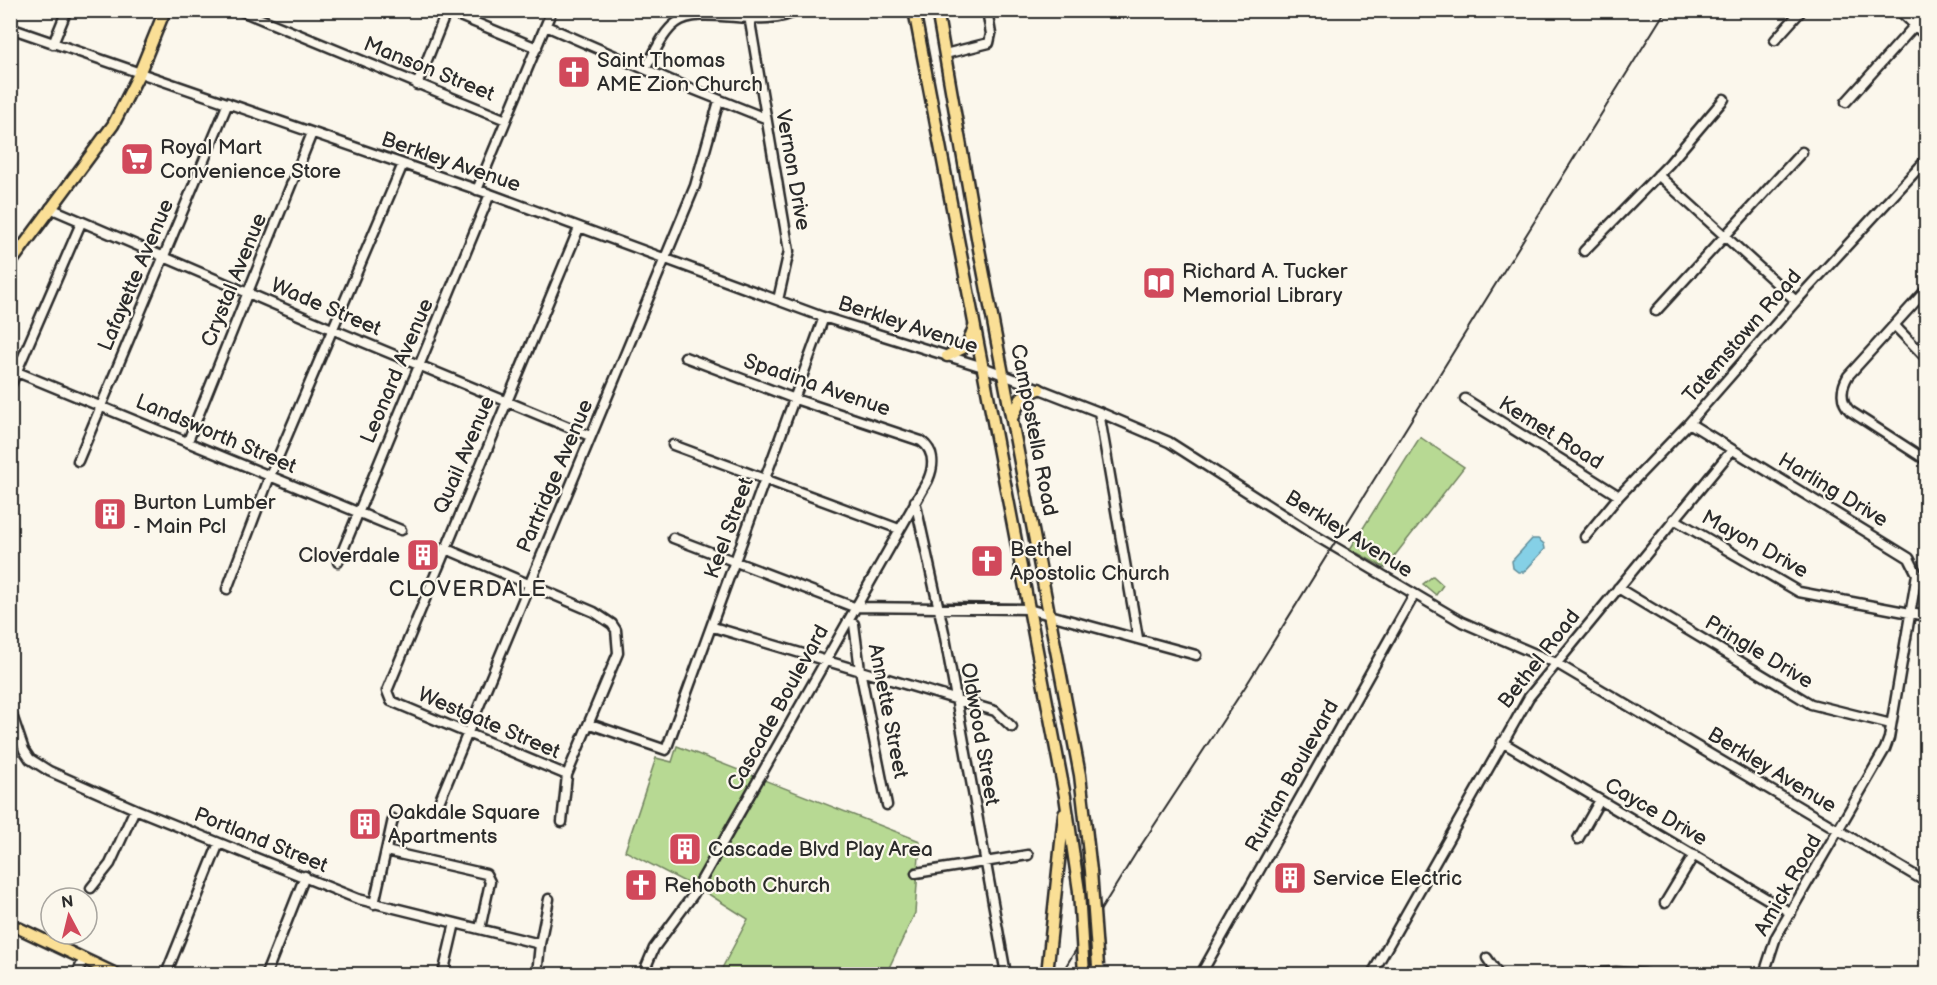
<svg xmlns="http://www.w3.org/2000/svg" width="1937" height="985" font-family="'Balsamiq Sans',sans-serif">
  <rect width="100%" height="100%" fill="#fbf7ec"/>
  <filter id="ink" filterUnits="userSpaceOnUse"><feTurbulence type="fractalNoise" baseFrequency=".0167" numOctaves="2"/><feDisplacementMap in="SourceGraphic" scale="12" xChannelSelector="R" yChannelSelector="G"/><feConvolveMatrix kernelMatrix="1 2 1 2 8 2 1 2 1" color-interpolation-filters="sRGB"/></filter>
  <g filter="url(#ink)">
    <path fill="#b7d993" stroke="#71825f" stroke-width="1.5" d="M1420,437L1464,467L1385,568L1350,549Z
      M1433,576L1443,585L1436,595L1423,584Z
      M677,746L920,841L915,913L886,974H725L720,972L748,919L710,895L625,851L656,758L672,762Z"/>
    <path fill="#85d0e6" stroke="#618e9b" stroke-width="1.5" d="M1532,539H1538L1544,544L1545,549L1524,572H1518L1513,568L1512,561Z"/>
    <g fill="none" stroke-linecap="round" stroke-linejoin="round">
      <g stroke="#2b2b2b" stroke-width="13">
        <path id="minor" d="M239,10L506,120
          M445,10L537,48
          M748,10L789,251L778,300
          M1899,10L1926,36
          M546,26L670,80L765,118
          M10,28L490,194L823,317L983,367L1099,412L1169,442L1316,536L1462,622L1556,663L1926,882
          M1775,40L1802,10
          M53,44L67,10
          M945,54L989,43L991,34L987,10
          M645,69C654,55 662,33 676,23C701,3 765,31 798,10
          M417,85L447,10
          M1846,102L1926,13
          M1658,175L1796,301
          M477,190L552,10
          M50,208L334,330L590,436
          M1584,251L1669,164L1724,99
          M1926,290L1848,376C1841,388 1840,401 1850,411L1926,460
          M1656,311L1802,152
          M1894,325L1926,358
          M17,372L401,530
          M10,387L81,223
          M1465,399L1619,496
          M1099,412L1138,638
          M1689,423L1896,550L1909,558L1917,574L1889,738L1885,749L1776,937L1764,974
          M188,441L312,133
          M673,445L899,529
          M78,461L228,103
          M915,501L944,632L1006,974
          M1674,519L1799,592L1926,616
          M1585,537L1619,496L1689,423L1796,301L1926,160
          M673,538L854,607L1028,609L1196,655
          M444,548L594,612L612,624L616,630L618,653L567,775L562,822
          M338,562L490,194
          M1618,588L1811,704L1891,724
          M227,589L270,476L403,164
          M854,624L860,670L887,805
          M713,627L995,711L1012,727
          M10,709L24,750L30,759L49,771L135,809L358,899L540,944
          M590,724L666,750L824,317
          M1502,742L1791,913
          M567,775L391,701L387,691L579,228
          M437,807L695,186L719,101
          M1578,839L1600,800
          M386,851L486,874L490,882L480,929
          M10,863V887
          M916,873L1028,855
          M91,888L110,864L135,809
          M1665,903L1694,855
          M374,904L393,819
          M1487,958L1498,974
          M77,974L83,960
          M166,974L219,843
          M266,974L305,876
          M443,974L455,923
          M537,974L540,944L549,899
          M643,974L654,948L693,895L928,480C934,466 935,451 921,441L795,399L685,357
          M1201,974L1414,595
          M1372,974L1529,697L1732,450
          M1581,974L1616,972L1645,974"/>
      </g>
      <g stroke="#2b2b2b" stroke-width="15">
        <path id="major" d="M914,10L1065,796L1079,891
          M937,10L979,249L1080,775L1091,871
          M10,264L113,125L139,74L165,10
          M947,356L967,346L974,327
          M1012,418L1022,397L1039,389
          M10,924L116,974
          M1047,974L1064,814"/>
      </g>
      <use href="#minor" stroke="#fbf7ec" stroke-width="8"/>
      <use href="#major" stroke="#fadf96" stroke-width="10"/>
      <path stroke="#2b2b2b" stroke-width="2" d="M1061,974L1136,853L1247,684L1666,10"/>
      <g stroke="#2b2b2b" stroke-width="15" stroke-linecap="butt">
        <path id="major-bridge" d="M1091,871L1098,966
          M1079,891L1084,974"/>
      </g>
      <use href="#major-bridge" stroke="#fadf96" stroke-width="10"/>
    </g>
  </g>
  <defs>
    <g id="church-square" transform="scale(1.725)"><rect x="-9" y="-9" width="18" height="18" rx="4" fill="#d1495b" stroke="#fbf7ec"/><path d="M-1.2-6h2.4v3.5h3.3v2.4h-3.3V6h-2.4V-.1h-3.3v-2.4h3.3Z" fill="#fff"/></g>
    <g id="supermarket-square" transform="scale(1.725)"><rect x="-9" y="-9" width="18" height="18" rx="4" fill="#d1495b" stroke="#fbf7ec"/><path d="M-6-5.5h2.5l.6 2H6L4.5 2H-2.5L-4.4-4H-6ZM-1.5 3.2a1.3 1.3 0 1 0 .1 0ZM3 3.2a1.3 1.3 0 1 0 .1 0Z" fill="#fff"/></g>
    <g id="library-square" transform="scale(1.725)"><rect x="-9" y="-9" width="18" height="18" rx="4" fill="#d1495b" stroke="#fbf7ec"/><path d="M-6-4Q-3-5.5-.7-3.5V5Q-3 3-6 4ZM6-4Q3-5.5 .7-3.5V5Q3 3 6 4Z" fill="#fff"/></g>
    <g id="building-square" transform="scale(1.725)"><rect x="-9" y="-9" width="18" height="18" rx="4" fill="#d1495b" stroke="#fbf7ec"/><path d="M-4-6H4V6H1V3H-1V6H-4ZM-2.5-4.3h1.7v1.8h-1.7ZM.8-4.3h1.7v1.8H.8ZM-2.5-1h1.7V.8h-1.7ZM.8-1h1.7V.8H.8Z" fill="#fff"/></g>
  </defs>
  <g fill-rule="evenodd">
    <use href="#church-square" x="574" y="72"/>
    <use href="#supermarket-square" x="137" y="159"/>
    <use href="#library-square" x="1159" y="283"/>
    <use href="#building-square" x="110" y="514"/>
    <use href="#building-square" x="423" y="555"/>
    <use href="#church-square" x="987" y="561"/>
    <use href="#building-square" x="365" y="824"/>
    <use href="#building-square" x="685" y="849"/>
    <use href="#building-square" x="1290" y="878"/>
    <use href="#church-square" x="641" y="885"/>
  </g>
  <g text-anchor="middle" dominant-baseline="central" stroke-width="4.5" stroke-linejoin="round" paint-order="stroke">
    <g font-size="21" fill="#2b2b2b" stroke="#fbf7ec" text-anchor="start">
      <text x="597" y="60">Saint Thomas<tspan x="597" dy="24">AME Zion Church</tspan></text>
      <text x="160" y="147">Royal Mart<tspan x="160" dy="24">Convenience Store</tspan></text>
      <text x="1182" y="271">Richard A. Tucker<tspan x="1182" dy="24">Memorial Library</tspan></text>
      <text x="133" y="502">Burton Lumber<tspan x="133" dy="24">- Main Pcl</tspan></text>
      <text x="1010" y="549">Bethel<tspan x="1010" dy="24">Apostolic Church</tspan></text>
      <text x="400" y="555" text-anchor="end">Cloverdale</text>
      <text x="388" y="812">Oakdale Square<tspan x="388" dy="24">Apartments</tspan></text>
      <text x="708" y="849">Cascade Blvd Play Area</text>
      <text x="1313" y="878">Service Electric</text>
      <text x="664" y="885">Rehoboth Church</text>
    </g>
    <g font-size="21" fill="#2b2b2b" stroke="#fbf7ec">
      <text transform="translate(429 69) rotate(22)">Manson Street</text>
      <text transform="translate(451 162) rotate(19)">Berkley Avenue</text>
      <text transform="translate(793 170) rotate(80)">Vernon Drive</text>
      <text transform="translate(136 275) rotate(-67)">Lafayette Avenue</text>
      <text transform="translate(234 280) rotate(-68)">Crystal Avenue</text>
      <text transform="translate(326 307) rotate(23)">Wade Street</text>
      <text transform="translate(908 325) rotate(18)">Berkley Avenue</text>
      <text transform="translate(1742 336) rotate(-49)">Tatemstown Road</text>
      <text transform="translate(397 371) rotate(-67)">Leonard Avenue</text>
      <text transform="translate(817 385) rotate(19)">Spadina Avenue</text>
      <text transform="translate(1034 430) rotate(79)">Campostella Road</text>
      <text transform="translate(1551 433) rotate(32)">Kemet Road</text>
      <text transform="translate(216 434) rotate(23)">Landsworth Street</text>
      <text transform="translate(464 455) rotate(-67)">Quail Avenue</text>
      <text transform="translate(555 476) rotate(-67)">Partridge Avenue</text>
      <text transform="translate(1833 490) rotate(31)">Harling Drive</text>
      <text transform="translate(729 528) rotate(-70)">Keel Street</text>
      <text transform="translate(1349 534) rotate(32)">Berkley Avenue</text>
      <text transform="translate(1755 544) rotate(29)">Mayon Drive</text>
      <text transform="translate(1759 652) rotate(31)">Pringle Drive</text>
      <text transform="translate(1539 659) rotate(-52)">Bethel Road</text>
      <text transform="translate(778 708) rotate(-61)">Cascade Boulevard</text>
      <text transform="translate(888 711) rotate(79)">Annette Street</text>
      <text transform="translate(489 723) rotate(23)">Westgate Street</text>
      <text transform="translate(980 734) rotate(80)">Oldwood Street</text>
      <text transform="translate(1772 770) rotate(31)">Berkley Avenue</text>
      <text transform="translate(1292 776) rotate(-61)">Ruritan Boulevard</text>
      <text transform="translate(1656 812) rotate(30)">Cayce Drive</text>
      <text transform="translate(261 840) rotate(22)">Portland Street</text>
      <text transform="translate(1788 885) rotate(-60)">Amick Road</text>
    </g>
    <g font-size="22" letter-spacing="1.5" fill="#2b2b2b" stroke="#fbf7ec">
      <text x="468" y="589">CLOVERDALE</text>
    </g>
  </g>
  <rect width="1937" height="985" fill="none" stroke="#fbf7ec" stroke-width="36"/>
  <rect x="18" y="18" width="1901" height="949" fill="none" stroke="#2b2b2b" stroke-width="2" filter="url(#ink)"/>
  <g transform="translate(69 916) rotate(353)"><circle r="28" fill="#fbf7ec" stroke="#a8a59f" stroke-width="1.5"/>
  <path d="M0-4.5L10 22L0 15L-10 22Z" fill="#d1495b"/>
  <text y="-9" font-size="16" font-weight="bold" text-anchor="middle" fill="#2b2b2b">N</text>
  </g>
</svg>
